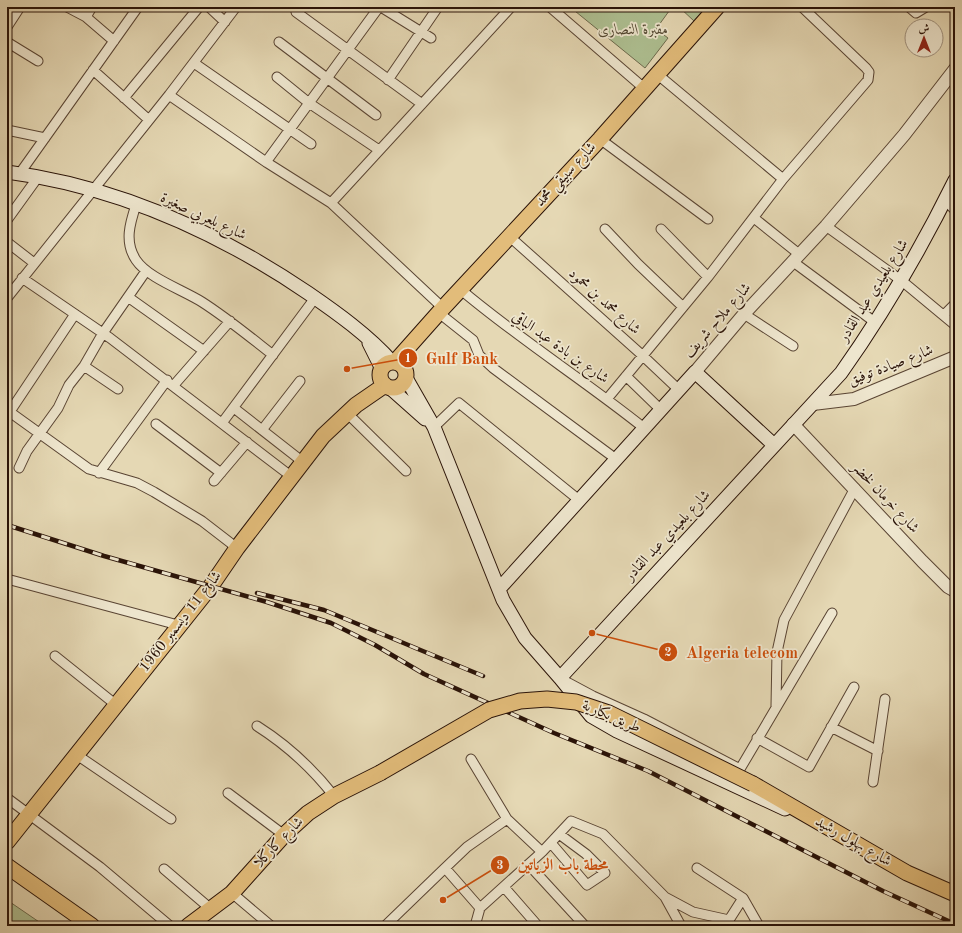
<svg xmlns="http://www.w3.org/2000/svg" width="962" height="933" font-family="'Old Standard TT',Amiri,serif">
  <rect width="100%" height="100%" fill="#e5d8b4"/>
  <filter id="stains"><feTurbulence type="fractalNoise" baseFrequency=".005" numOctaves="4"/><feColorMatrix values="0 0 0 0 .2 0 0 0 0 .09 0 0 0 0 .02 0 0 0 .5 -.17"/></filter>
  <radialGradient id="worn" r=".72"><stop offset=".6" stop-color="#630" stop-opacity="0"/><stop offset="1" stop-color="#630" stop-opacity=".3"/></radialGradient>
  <path fill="#aec092" stroke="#6c6a4d" d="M570,7H672L656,29L668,38L645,68Z
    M679,7H706L694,21Z
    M7,900L45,926H14L7,921Z"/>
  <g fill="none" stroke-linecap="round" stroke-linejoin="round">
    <g stroke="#594433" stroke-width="11">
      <path id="minor" d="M67,7L86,17L114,41
        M209,7L225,22
        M381,7L431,38
        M550,7L645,89
        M909,7L916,13L926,7
        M296,12L422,104
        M86,17L92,7
        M7,27L20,7
        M7,42L38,61
        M279,42L376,115
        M194,63L311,144
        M93,70L149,120
        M657,74L783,179
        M277,77L309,103L379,150
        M388,80L438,7
        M169,95L266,162L331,203L443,308
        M124,98L199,7
        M7,130L45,138
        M600,139L708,219
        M266,162L379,7
        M20,173L138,7
        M945,200L955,210
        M331,203L511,7
        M136,205C130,223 124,242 136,260C148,278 183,290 202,302C227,318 250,337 273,355
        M754,218L799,254
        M7,220L38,177
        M826,226L902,281L955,325
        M605,229L638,264L683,307
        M661,229L708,277
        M509,236L642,355L679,390
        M7,242L34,263
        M792,261L876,323
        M22,278L110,338L292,477
        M460,289C519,339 584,380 644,428
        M128,297L204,351
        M7,298L169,95L236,7
        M439,313L473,340L479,355L493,368L616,459
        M744,314L793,346
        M944,315L955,304
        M84,366L118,389
        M626,376L660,409
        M174,385L230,321
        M607,399L708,277L783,179L868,80L869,72L866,68L802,7
        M234,408L303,462
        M7,410L89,469L137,483L154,492L202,521L237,548
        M346,412L406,471
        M7,416L75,314
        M222,423L315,298
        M156,424L221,473
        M434,427L459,403L579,500
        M262,430L300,381
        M19,468L27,451L58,408L69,385L84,366L103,333L146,271
        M99,473L167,380
        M214,481L247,442
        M7,579L178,625
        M55,656L115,704
        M565,681L593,696L644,719L740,769L832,613
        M776,706L777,652L784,620L855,488
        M257,726C287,745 312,768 334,796
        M831,727L878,751
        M757,738L809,767L854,687
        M77,755L171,819
        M471,759L507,819
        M873,782L885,699
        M228,793L284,835
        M7,798L100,867L170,926
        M551,843L587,885L605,873L586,854L559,834
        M529,865L585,926
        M445,868L467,847L507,819L542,852
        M164,869L212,910
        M504,887L538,926
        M232,893L271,926
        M665,897L693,912L729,920L743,898L697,868
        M743,898L759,926
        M480,908L542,852L571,821L603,834L665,897L681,926
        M385,926L445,868L480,908L475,926"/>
    </g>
    <g stroke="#594433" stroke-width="14">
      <path id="tertiary" d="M695,372L744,314L826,226L904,135L955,69
        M813,404L854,399L955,357
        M793,424L922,561L948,587L955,591"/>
    </g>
    <g stroke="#2a1308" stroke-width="15">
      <path id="secondary" d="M7,172C115,186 218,232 308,293C337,313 368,335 392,362
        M369,343L382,369
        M406,378L434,427L503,600L525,638L560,678L841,373C885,311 921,249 955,180
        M389,387L425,419
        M499,589L695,372L774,445
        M560,678L591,716L617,731L785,809"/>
    </g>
    <g stroke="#2a1308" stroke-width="17">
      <path id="primary" d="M395,362L443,308L600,139L717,7
        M380 375a13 13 0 1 1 26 0a13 13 0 1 1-26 0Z
        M753,784L907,873L955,894
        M7,842L211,586L237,548L323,436L356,405L385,385
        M7,866L92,926
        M188,926L232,893L284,835L308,813L334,796L380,773"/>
    </g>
    <use href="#minor" stroke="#eee6ce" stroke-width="9"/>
    <use href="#tertiary" stroke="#eee6ce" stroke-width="12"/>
    <use href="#secondary" stroke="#eee6ce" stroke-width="13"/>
    <use href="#primary" stroke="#e2bc7a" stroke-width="15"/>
    <g stroke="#2a1308" stroke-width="4.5">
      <path id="rail" d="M7,525L104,556L267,602L331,623L375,645L424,674L554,733L648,771L883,891L955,924
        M257,593L324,610L483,676"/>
    </g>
    <use href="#rail" stroke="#eee6ce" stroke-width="3" stroke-dasharray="9" stroke-linecap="butt"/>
    <g stroke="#2a1308" stroke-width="17" stroke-linecap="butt">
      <path id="primary-bridge" d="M380,773L489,710L520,701L547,699L576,702L609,713L753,784"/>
    </g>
    <use href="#primary-bridge" stroke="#e2bc7a" stroke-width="15"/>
  </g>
  <g text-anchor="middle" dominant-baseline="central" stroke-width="3.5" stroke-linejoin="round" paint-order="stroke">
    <g font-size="15" font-style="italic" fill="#524731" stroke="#eee6ce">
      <text x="633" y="30">مقبرة النصارى</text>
    </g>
    <g font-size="15" fill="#2a1308" stroke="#eee6ce">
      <text transform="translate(566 175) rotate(-47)">شارع سبيقي محمد</text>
      <text transform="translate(203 217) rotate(25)">شارع بلعربي صغيرة</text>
      <text transform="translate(874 291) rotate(-58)">شارع بلعيدي عبد القادر</text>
      <text transform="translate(604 302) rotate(42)">شارع محمد بن محمود</text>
      <text transform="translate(718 321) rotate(-49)">شارع ملاح شريف</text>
      <text transform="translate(560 348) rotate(35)">شارع بن بادة عبد الباقي</text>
      <text transform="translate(891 366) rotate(-21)">شارع صيادة توفيق</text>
      <text transform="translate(885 498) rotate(47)">شارع خرمان لخضر</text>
      <text transform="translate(668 536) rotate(-47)">شارع بلعيدي عبد القادر</text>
      <text transform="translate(181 622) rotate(-52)">شارع 11 ديسمبر 1960</text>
      <text transform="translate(611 717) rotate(23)">طريق بكارية</text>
      <text transform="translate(853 842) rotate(30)">شارع بهلول رشيد</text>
      <text transform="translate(279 843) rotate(-46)">شارع كاركلا</text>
    </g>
  </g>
  <path fill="none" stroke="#cc4e0b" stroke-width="1.5" d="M347 369L408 358M592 633L668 652M443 900L500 865"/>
  <g fill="#cc4e0b" stroke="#eee6ce" stroke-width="1.5">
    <circle cx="347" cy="369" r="4"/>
    <circle cx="592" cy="633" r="4"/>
    <circle cx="443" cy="900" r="4"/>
    <circle cx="408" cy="358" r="10"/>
    <circle cx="668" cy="652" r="10"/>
    <circle cx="500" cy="865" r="10"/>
  </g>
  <g font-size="12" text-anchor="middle" font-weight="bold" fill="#fff">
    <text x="408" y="362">1</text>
    <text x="668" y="656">2</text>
    <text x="500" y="869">3</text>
  </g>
  <g font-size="16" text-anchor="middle" font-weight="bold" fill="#cc4e0b" stroke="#eee6ce" stroke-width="3.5" stroke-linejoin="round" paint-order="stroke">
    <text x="462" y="364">Gulf Bank</text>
    <text x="742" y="658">Algeria telecom</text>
    <text x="563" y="870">محطة باب الزياتين</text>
  </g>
  <rect width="962" height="933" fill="none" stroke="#e5d8b4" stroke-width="24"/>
  <rect x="8" y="8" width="946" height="917" fill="none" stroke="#2a1308" stroke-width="2"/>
  <rect x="12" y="12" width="938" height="909" fill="none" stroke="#2a1308"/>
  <g transform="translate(924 38)"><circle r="19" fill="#eee6ce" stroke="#a0927f"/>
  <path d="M0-3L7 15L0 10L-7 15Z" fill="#8f2418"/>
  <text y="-6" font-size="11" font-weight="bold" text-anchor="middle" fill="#2a1308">ش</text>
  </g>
  <rect width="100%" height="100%" filter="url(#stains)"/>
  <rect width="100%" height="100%" fill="url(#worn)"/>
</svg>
